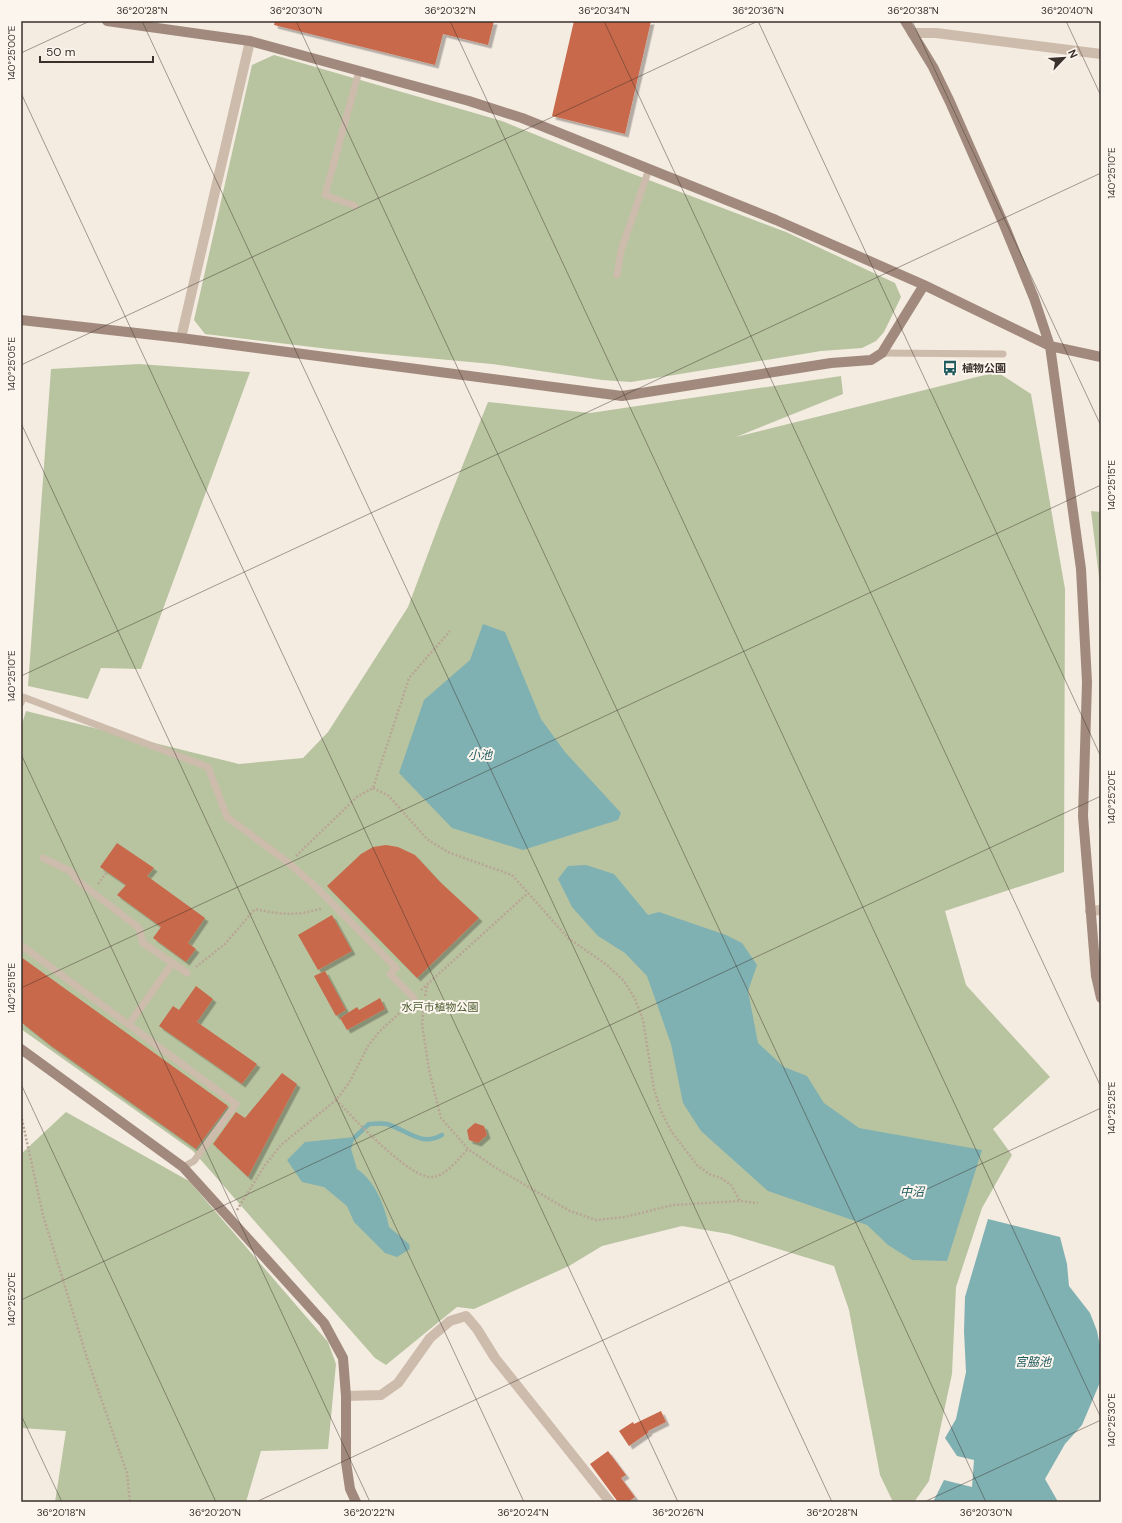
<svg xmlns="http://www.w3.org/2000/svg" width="1122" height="1523" font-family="'DM Sans','Noto Sans JP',sans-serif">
  <defs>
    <filter id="shadow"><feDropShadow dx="3.5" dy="3.5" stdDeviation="0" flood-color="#0004"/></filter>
  </defs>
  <rect width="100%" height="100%" fill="#f4ebe1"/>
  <path fill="#b8c4a0" d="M274,55L502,121L625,171L786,232L895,283L901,297L884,332L876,341L862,348L821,351L631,382L602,380L492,364L329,349L205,334L194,320L252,65Z
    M139,364L250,372L141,669L101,668L88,699L28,686L51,369Z
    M997,372L1031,394L1065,589L1064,872L945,911L966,985L1050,1077L993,1129L1012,1155L982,1208L956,1287L952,1374L929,1481L914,1502H893L880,1475L849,1310L834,1266L729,1234L682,1226L602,1246L569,1266L474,1309L457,1307L386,1365L375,1358L193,1151L21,1029V727L26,711L239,764L303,758L328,732L408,607L441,519L488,402L590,413L841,376L843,394L736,437Z
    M1091,511L1101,512V593Z
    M1101,619V827L1099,828Z
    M66,1112L189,1181L328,1342L336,1364L328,1449L261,1451L246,1502H55L66,1431L21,1428V1154Z"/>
  <path fill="#7fb0b2" d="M483,624L505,632L541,719L565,752L621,813L618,820L523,850L452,828L399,773L424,700L470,660Z
    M586,865L614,874L648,915L659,912L726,935L742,943L757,965L748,991L758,1043L784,1067L807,1076L824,1103L859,1128L982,1150L947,1261L912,1260L888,1245L867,1225L768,1191L701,1131L683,1103L671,1044L647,976L625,953L598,936L572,907L558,879L568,866Z
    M355,1137L351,1149L357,1169C375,1181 385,1206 389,1227L409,1244L410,1249L397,1257L385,1253L354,1222L347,1206L324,1187L302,1182L287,1160L305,1142Z
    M988,1219L1060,1237L1067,1264L1069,1286L1090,1313L1097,1331L1101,1351V1380L1082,1425L1065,1444L1045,1479L1057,1500L1056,1502H933L944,1480L972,1487L974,1460L957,1456L945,1438L956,1419L966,1372L964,1331L965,1297Z"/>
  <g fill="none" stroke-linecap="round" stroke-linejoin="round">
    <path stroke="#7fb0b2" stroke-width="4.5" d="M355,1137L369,1124C374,1124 382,1123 387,1124C407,1130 421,1147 442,1135"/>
  </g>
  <path fill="#c8694b" filter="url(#shadow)" d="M275,21H494L488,45L443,34L435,65L274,25Z
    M574,21H651L625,134L552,116Z
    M117,843L154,868L147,876L205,918L188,943L196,949L186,962L153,938L161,927L117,895L126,885L100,867Z
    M386,845L398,847L415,855L440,882L479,918L417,978L327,886L361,854L373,847Z
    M332,915L352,951L318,970L298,935Z
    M21,957L228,1106L196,1149L50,1045L21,1022Z
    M325,971L346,1010L336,1016L314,976Z
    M196,986L213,999L197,1022L257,1064L242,1084L159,1026L173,1006L179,1010Z
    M380,998L385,1009L347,1030L340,1018L357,1007L359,1010Z
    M282,1073L297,1084L248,1177L213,1144L236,1112L245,1118Z
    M475,1123L484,1126L487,1135L478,1143L469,1140L467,1130Z
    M661,1411L666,1422L648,1431L649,1432L629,1446L619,1431L633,1422L634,1424Z
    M608,1451L626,1475L621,1478L635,1497L628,1502H618L590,1464Z"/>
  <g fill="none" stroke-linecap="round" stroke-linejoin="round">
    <path stroke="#b9a596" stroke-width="2.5" stroke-dasharray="2 2" stroke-linecap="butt" d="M373,788L389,796L427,839L438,846L450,853L512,875L568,938L607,965L624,981L635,999L643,1020L654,1089L661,1111L671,1131L697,1165L709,1174L721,1178L731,1185L740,1201
      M296,856L358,796L373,788L409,678L450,631
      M98,884L107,872
      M196,967L225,944L255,909C281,915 297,916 323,908
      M421,990L528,893
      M425,996L428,983
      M424,1003L422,1024L429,1070L441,1118L468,1149L496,1168L570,1211L596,1220L625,1217L673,1205L740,1201L758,1203
      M336,1100C353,1117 410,1180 433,1177C447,1175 459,1158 468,1149
      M21,1115L43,1215L87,1358L127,1473L130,1502
      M237,1210L265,1165L281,1145L336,1100L349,1083L368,1046L379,1032L407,1006"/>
    <path stroke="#cdbbac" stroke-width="7" d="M355,206L325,195L359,71
      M617,275L621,251L649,169
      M882,353L1003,354
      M21,703L23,697L208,767L227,817L289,863L318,889L396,968L390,974L414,998
      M43,858L70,871L78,881L139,928L143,943L187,973
      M21,945L236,1104L194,1161L183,1167
      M129,1024L172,964"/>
    <path stroke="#cdbbac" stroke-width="10" d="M912,33H936L1101,54
      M181,338L250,41
      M1090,911L1101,910
      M346,1396L381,1395L398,1383L430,1338L450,1321L466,1316L477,1329L495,1358L610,1502"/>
    <path stroke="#a18a7d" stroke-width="10" d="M107,21L250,41L469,101L522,118L776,220L924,285L1050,346L1101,357
      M905,21L933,67L950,102L1005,227L1034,298L1050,346L1081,569L1087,682L1083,816L1096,976L1101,998
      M21,320L181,338L622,396L831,363L871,360L882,353L924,285
      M21,1049L183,1167L324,1323L343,1358L346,1396V1462L350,1489L356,1502"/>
  </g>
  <path fill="none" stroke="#3b302b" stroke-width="1" stroke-opacity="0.45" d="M142,21L832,1502M296,21L986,1502M450,21L1101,1418M604,21L1101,1087M758,21L1101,757M912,21L1101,426M1066,21L1101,96M21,53L90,21M21,93L678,1502M21,365L758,21M21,423L524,1502M21,676L1101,173M21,754L370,1502M21,988L1101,485M21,1084L216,1502M21,1300L1101,796M21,1415L62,1502M256,1502L1101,1108M924,1502L1101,1420"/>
  <defs>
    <g id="bus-bare" transform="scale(1.2)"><path d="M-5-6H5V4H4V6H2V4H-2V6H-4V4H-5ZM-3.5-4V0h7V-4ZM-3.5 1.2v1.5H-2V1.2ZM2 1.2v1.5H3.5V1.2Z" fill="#1f5a5e" stroke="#fbf5ee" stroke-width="2.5" paint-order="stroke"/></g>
  </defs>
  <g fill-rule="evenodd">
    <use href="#bus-bare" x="950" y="368"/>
  </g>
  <g text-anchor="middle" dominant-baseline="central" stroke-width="4" stroke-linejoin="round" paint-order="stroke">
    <g font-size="11" font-weight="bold" fill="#3b302b" stroke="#fbf5ee" text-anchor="start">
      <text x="962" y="368">植物公園</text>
    </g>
    <g font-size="11" fill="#4a5a2e" stroke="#fbf5ee">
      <text x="440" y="1007">水戸市植物公園</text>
    </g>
    <g font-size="12" font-style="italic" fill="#1f5a5e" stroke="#fbf5ee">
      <text x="480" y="755">小池</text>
      <text x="912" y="1192">中沼</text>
      <text x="1033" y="1362">宮脇池</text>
    </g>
  </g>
  <rect width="1122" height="1523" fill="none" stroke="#fbf5ee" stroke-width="44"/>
  <g transform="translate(1064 58) rotate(65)" stroke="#fbf5ee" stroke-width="3" paint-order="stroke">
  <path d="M0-3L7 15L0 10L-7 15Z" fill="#3b302b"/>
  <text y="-6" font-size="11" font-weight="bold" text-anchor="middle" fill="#3b302b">N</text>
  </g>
  <path d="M40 56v6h113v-6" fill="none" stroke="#3b302b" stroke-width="2"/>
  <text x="46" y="56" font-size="12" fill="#3b302b" stroke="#fbf5ee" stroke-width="3" paint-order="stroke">50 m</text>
  <rect x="22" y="22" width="1078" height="1479" fill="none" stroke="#3b302b" stroke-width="1.5"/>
  <g font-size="10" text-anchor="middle" fill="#3b302b">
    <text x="142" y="14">36°20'28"N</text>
    <text x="296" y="14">36°20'30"N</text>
    <text x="450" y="14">36°20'32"N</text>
    <text x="604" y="14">36°20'34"N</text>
    <text x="758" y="14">36°20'36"N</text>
    <text x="913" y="14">36°20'38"N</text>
    <text x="1067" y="14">36°20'40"N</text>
    <text transform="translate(11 53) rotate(-90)" y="4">140°25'00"E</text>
    <text transform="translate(1111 173) rotate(-90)" y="4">140°25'10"E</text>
    <text transform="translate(11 364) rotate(-90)" y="4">140°25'05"E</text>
    <text transform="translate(1111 485) rotate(-90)" y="4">140°25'15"E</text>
    <text transform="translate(11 676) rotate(-90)" y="4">140°25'10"E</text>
    <text transform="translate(1111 797) rotate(-90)" y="4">140°25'20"E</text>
    <text transform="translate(11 988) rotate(-90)" y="4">140°25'15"E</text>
    <text transform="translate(1111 1108) rotate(-90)" y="4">140°25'25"E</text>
    <text transform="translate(11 1299) rotate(-90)" y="4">140°25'20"E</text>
    <text transform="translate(1111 1420) rotate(-90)" y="4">140°25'30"E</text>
    <text x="61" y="1516">36°20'18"N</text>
    <text x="215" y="1516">36°20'20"N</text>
    <text x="369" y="1516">36°20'22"N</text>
    <text x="523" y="1516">36°20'24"N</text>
    <text x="678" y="1516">36°20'26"N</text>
    <text x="832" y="1516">36°20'28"N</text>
    <text x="986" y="1516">36°20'30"N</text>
  </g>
</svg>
